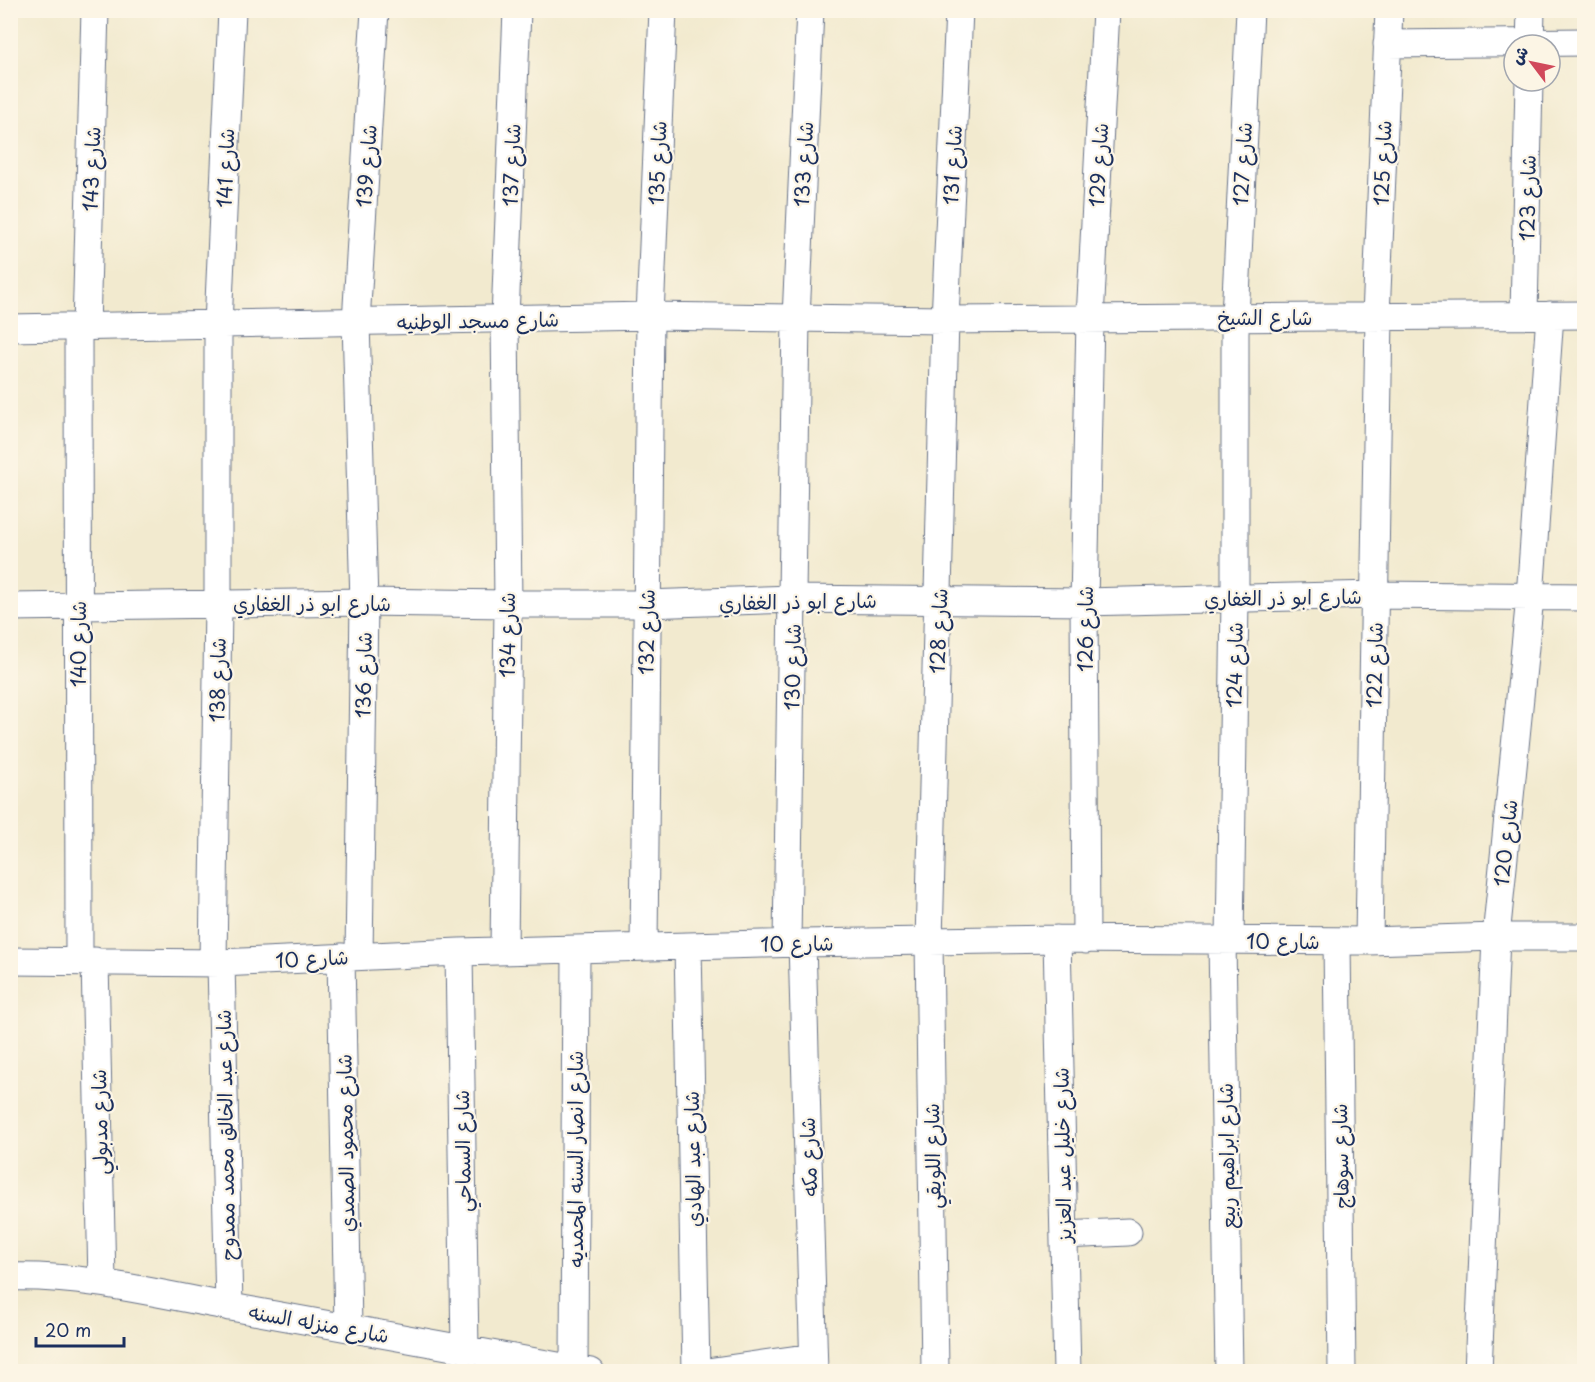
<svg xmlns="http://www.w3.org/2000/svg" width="1595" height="1382" font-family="'Playpen Sans','Playpen Sans Arabic',sans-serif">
  <rect width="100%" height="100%" fill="#fcf5e5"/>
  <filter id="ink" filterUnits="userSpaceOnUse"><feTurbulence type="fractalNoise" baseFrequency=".0167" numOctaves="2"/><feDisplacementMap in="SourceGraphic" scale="12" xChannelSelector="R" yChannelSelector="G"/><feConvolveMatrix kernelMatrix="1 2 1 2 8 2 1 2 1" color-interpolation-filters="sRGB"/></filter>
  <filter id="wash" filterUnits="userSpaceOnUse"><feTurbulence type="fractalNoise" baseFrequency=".008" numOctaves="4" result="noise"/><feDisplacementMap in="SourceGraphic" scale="24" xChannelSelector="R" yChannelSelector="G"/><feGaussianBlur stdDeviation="1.35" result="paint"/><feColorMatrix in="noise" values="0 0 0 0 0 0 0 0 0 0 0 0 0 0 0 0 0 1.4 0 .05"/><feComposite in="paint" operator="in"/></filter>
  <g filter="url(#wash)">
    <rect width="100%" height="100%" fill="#f2eacf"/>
  </g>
  <g filter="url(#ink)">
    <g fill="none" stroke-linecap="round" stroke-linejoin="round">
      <g stroke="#667086" stroke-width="29">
        <path id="street" d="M1387,44L1584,42
          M1530,45L1531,10
          M1524,315L1529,81
          M1376,316L1389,10
          M86,327L95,10
          M10,328L650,316L945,320L1584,315
          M78,328L79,961
          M10,607L364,602L508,604H646L793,599L1084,602L1375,595L1584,597
          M1057,939L1067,1372
          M1086,940L1084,602L1090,319L1106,10
          M1222,941L1229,1372
          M1230,941L1235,599V317L1250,10
          M1337,941L1342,1372
          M1369,941L1379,316
          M787,943L796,318L810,10
          M802,943L814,1372
          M688,946L696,1372
          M644,947L650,316L663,10
          M504,951L508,604L505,319L517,10
          M459,952L465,1350
          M359,956L364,602L356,322L375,10
          M341,957L348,1328
          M10,961L221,963L459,952L802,943L1057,939L1369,941L1496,937H1584
          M95,961L102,1282
          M213,963L218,604V325L232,10
          M221,963L229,1307
          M1064,1235L1128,1232
          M10,1277C86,1275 158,1294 231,1307C351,1329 471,1351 591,1372
          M574,1369L576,949
          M707,1372L813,1357
          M935,1372L929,941L945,320L959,10
          M1478,1372L1496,937L1530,597L1550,315"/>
      </g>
      <use href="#street" stroke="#fff" stroke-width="27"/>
    </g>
  </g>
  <g text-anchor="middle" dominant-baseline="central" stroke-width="4.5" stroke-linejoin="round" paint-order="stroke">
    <g font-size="20" fill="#1b2f5e" stroke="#fcf5e5">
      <text transform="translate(657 163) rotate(-88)">شارع 135</text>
      <text transform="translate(1382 163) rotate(-88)">شارع 125</text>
      <text transform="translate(803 164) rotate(-87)">شارع 133</text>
      <text transform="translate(1242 164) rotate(-87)">شارع 127</text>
      <text transform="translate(511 165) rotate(-88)">شارع 137</text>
      <text transform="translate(952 165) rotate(-87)">شارع 131</text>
      <text transform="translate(1098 165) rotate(-87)">شارع 129</text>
      <text transform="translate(366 166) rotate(-86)">شارع 139</text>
      <text transform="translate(225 168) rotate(-88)">شارع 141</text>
      <text transform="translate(91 169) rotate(-88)">شارع 143</text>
      <text transform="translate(1527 198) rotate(-89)">شارع 123</text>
      <text x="1265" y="317">شارع الشيخ</text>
      <text transform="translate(478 320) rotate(-1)">شارع مسجد الوطنيه</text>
      <text transform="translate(1283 597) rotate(-1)">شارع ابو ذر الغفاري</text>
      <text transform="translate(798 601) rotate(-1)">شارع ابو ذر الغفاري</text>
      <text x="312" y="603">شارع ابو ذر الغفاري</text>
      <text transform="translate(1085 629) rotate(-90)">شارع 126</text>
      <text transform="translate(938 631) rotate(-88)">شارع 128</text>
      <text transform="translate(646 632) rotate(-89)">شارع 132</text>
      <text transform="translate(507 635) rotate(-90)">شارع 134</text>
      <text transform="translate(78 644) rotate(-90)">شارع 140</text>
      <text transform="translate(1234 665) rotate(-89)">شارع 124</text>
      <text transform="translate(1374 665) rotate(-89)">شارع 122</text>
      <text transform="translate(792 667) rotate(-89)">شارع 130</text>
      <text transform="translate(363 675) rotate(-89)">شارع 136</text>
      <text transform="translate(217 680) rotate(-89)">شارع 138</text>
      <text transform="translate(1505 843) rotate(-84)">شارع 120</text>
      <text x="1283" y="941">شارع 10</text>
      <text transform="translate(797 943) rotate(-1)">شارع 10</text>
      <text transform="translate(312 958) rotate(-3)">شارع 10</text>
      <text transform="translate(99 1122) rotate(-91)">شارع مدبولي</text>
      <text transform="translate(225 1135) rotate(-91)">شارع عبد الخالق محمد ممدوح</text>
      <text transform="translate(345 1143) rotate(-91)">شارع محمود الصمدي</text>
      <text transform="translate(462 1151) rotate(-91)">شارع السماحي</text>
      <text transform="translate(1062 1155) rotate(-91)">شارع خليل عبد العزيز</text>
      <text transform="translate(932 1156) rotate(-91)">شارع اللويقي</text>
      <text transform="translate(1226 1156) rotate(-91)">شارع ابراهيم ربيع</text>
      <text transform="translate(1340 1156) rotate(-91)">شارع سوهاج</text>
      <text transform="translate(808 1157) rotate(-92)">شارع مكه</text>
      <text transform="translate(575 1159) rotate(-90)">شارع انصار السنه المحمديه</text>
      <text transform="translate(692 1159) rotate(-91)">شارع عبد الهادي</text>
      <text transform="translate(319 1323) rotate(10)">شارع منزله السنه</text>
    </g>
  </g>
  <rect width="1595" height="1382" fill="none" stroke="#fcf5e5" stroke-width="36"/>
  <g transform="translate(1532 63) rotate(302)"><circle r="28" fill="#fcf5e5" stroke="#a2a6af" stroke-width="1.5"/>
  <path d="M0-4.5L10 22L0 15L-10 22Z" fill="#d1495b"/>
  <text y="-9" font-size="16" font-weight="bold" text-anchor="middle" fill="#1b2f5e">ش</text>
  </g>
  <path d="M36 1337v9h88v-9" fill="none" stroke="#1b2f5e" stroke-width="3"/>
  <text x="45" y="1337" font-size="18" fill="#1b2f5e" stroke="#fcf5e5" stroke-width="4.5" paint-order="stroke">20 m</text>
</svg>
